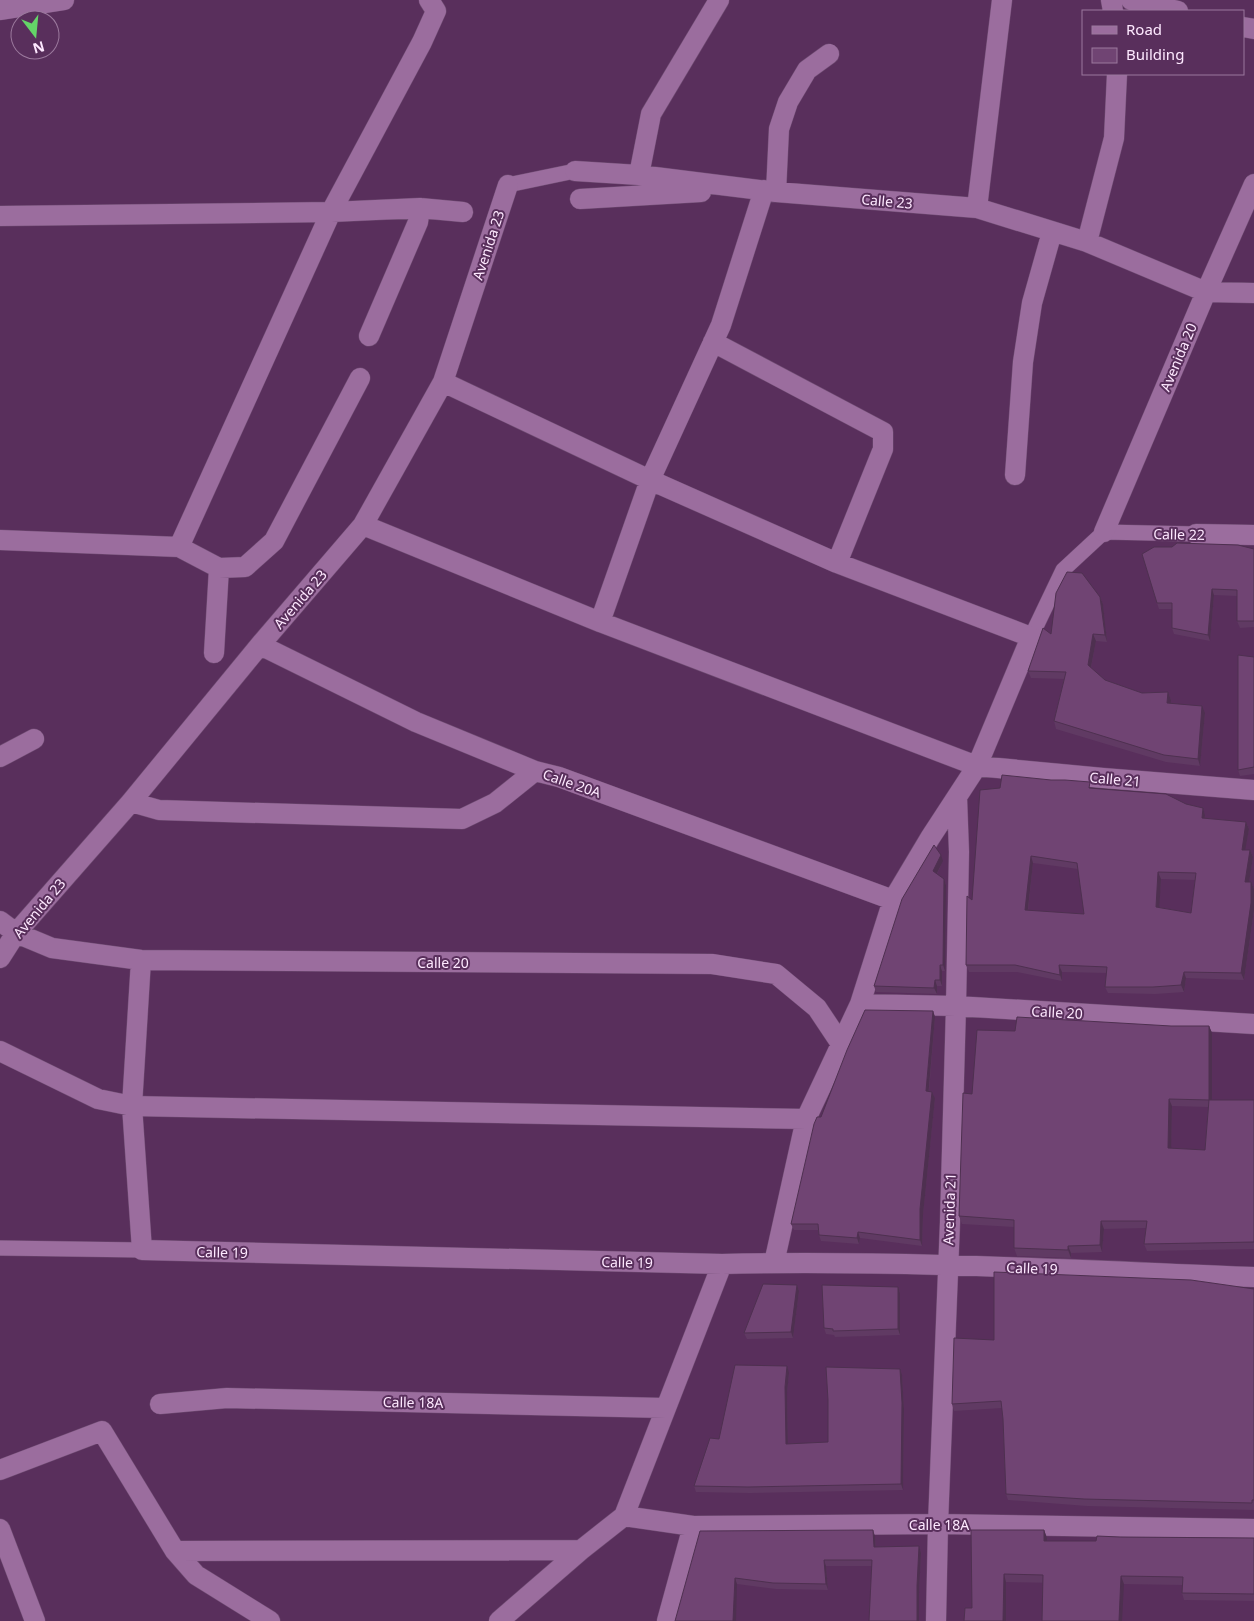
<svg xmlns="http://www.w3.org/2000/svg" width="1254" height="1621" font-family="'Noto Sans',sans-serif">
  <rect width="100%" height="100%" fill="#592f5c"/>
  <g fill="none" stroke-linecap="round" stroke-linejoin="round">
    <g stroke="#6f4c72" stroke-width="16">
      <path id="pedestrian" d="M508,185L575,171
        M1031,637L1063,570L1104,532L1196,534
        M0,1248L142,1250"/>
    </g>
    <g stroke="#6f4c72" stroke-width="21">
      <path id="minor" d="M1111,0L1113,11
        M1131,0L1178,11
        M0,10L64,0
        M1243,27L1254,29
        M575,171L639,175L776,192L977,208L1087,242L1206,292L1254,293
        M639,175L651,114L719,0
        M776,192L779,129L788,102L807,70L829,54
        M580,199L701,192
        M977,208L1002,0
        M0,216L331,212L420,208L463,212
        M1087,242L1114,138L1117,74
        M369,336L418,222L420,208
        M713,342L883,432V449L837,563
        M443,382L650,480L837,563L1031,637L977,766L930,838L893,900L860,1004L806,1119L774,1263
        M1015,475L1023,362L1032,303L1052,232
        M363,525L600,622L977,766L1103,778L1254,790
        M1104,532L1206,292L1254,184
        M1196,534L1254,535
        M0,540L179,547L219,568L245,567L274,541L360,378
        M179,547L331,212L422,42L436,11L429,0
        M600,622L650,480L721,325L764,190
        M260,645L416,722L535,771L559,777L893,900
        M214,653L219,568
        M0,757L34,739
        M131,802L159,810L462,819L495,803L535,771
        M0,921L16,933L52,948L141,960L712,964L776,974L817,1008L841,1044
        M0,958L16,933L131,802L260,645L363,525L443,382L508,185
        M141,960L132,1106L142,1250L722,1264C899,1260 1077,1270 1254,1277
        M860,1004L956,1006L1254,1024
        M0,1051L98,1099L132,1106L806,1119
        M160,1404L227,1398L665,1408
        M0,1470L102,1431L175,1551L196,1575L270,1621
        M624,1516L693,1526L938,1524L1254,1529
        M0,1529L35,1621
        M175,1551L581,1550
        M499,1621L581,1550L624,1516L722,1264
        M667,1621L693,1526
        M936,1621L938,1524L950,1222L956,1006L959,852L957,797"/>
    </g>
    <use href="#pedestrian" stroke="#9b6d9e" stroke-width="15"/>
    <use href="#minor" stroke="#9b6d9e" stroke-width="20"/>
  </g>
  <path fill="#603a63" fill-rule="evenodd" d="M1254,549V627L1240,628L1237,621V596L1214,595L1210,641L1174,634L1172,628V609H1159L1157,603Z
    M1100,597L1103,604L1107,642L1096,641L1091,668L1105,680L1142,693L1168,692L1171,700L1170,703L1205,713L1200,766L1166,762L1056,729L1054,721L1064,679L1031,678L1028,671L1051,634Z
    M1254,657V774L1240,776L1238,770Z
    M1092,788L1186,804L1203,808L1205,815V818L1246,822L1249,829L1245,850H1250L1253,857L1249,882H1251L1254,889V910L1244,980L1186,978L1184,992L1155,994L1108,993L1105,987L1107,973L1062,972V981L1017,972H969L966,965L972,900ZM1033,863L1078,869L1084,914L1028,911ZM1161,879L1195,880L1191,913L1159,907Z
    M943,861L937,874L944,879L946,885L945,971H942V986H937V994L876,992L874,986Z
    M933,1011L935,1017L929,1092H932L935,1098L923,1215L922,1246L860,1238L859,1244L821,1241L819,1235L818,1230H794L791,1224L821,1117Z
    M1171,1026H1209L1212,1033V1100H1254V1249L1147,1251L1144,1244L1146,1228L1104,1229L1102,1252L1071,1253V1258L1017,1256L1014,1248V1227L962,1224L959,1216L972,1094L1015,1031ZM1172,1106L1208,1107L1205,1150L1171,1148Z
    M797,1285L799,1291L793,1338L747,1339L744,1333Z
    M898,1287L900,1293V1335L835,1337L834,1335L826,1334L824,1328Z
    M1254,1289V1510L1087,1506L1008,1500L1006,1494L1003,1419L1002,1408L954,1411L952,1404L994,1340Z
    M789,1373L787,1393L788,1444L828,1442L902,1375L904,1409L903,1490L750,1493L696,1492L694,1486L719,1439Z
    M1044,1530L1047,1538V1541H1096L1120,1537L1254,1538V1601L1184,1600L1182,1593V1585L1006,1582V1621H964L972,1608Z
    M700,1531L875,1536L876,1547L919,1546L921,1553L919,1593V1621H869L872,1566H826L828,1590L776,1589L737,1584Z"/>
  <path fill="#4e3050" d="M1212,589L1214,595L1210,641L1208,635Z
    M1100,597L1103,604L1107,642L1105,635Z
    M1093,634L1096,641L1090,672L1088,665Z
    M1168,692L1171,700L1170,710L1167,703Z
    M1202,706L1205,713L1200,766L1198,759Z
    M1203,808L1205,815L1204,824L1202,818Z
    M1246,822L1249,829L1244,857L1242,850Z
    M1250,850L1253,857L1248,889L1245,882Z
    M941,855L943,861L935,877L933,871Z
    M1031,856L1033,863L1027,917L1025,910Z
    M1158,872L1161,879L1159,913L1156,907Z
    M944,879L946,885L945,971L943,965Z
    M1251,882L1254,889V910L1244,980L1241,973Z
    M940,965L942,971V986L940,980Z
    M1059,965L1062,972V981L1060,975Z
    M1184,972L1186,978L1184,992L1181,985Z
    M935,980L937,986V994L934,988Z
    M933,1011L935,1017L928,1098L926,1091Z
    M1209,1026L1212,1033V1107L1209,1100Z
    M932,1092L935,1098L923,1215L922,1246L920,1240V1209Z
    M1169,1099L1172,1106L1171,1155L1168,1148Z
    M1101,1221L1104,1229L1102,1252L1100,1245Z
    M858,1232L860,1238L859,1244L857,1238Z
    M1068,1246L1071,1253V1258L1068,1250Z
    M797,1285L799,1291L793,1338L791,1332Z
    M898,1287L900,1293V1335L898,1329Z
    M787,1366L789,1373L787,1393L788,1450L786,1444L785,1387Z
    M900,1369L902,1375L904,1409L903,1490L901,1484Z
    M873,1530L875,1536L876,1553L874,1547Z
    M1044,1530L1047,1538V1548L1044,1541Z
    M919,1546L921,1553L919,1593V1621H917V1586Z
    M824,1560L826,1566L828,1590L826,1584Z
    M1004,1574L1006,1582V1621H1003Z
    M1121,1576L1124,1584L1122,1621H1119Z
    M735,1578L737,1584L736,1621H733Z"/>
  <path fill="#704473" stroke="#4e3050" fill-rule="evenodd" d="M1177,543L1238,545L1254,549V621H1237V590L1212,589L1208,635L1172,628V603H1157L1142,554L1154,547H1172Z
    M1067,572L1082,573L1100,597L1105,635L1093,634L1088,665L1105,680L1142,693L1168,692L1167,703L1202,706L1198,759L1164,755L1054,721L1066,672L1028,671L1043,628L1051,634L1056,593Z
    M1238,655L1254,657V767L1238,770Z
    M1002,775L1051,780H1065L1090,782L1089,788L1166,794L1186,804L1203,808L1202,818L1246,822L1242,850H1250L1245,882H1251V903L1241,973L1184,972L1181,985L1153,987H1105L1107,967L1059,965L1060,975L1015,965H966L967,896L972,900L980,790L1000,788ZM1031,856L1077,863L1084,914L1025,910ZM1158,872L1196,873L1191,913L1156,907Z
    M934,845L941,855L933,871L944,879L943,965H940V980H935L934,988L874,986L902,899Z
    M865,1010L933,1011L926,1091L932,1092L920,1209V1240L858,1232L857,1238L819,1235L818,1224H791L814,1124L817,1117H821L847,1050Z
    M1017,1017L1171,1026H1209V1100H1254V1242L1144,1244L1147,1221H1101L1100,1245L1068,1246V1250L1014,1248V1220L959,1216L963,1093L972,1094L977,1030L1015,1031ZM1169,1099L1209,1100L1205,1150L1168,1148Z
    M994,1272L1191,1280L1254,1289V1500H1252V1503L1084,1499L1006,1494L1003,1419L1001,1401L952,1404L954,1338L994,1340Z
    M763,1284L797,1285L791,1332L744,1333Z
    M822,1285L898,1287V1329L833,1331V1329L824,1328Z
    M735,1365L787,1366L785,1387L786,1444L828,1442V1400L826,1367L900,1369L902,1403L901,1484L748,1487L694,1486L710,1438L719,1439Z
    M873,1530L874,1547L919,1546L917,1586V1621H869L872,1560H824L826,1584L773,1583L735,1578L733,1621H675L700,1531Z
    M971,1530H1044V1541H1096L1097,1536L1120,1537L1254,1538V1594L1182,1593L1183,1577L1121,1576L1119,1621H1042L1043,1575L1004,1574L1003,1621H964L965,1608H972Z"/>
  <g text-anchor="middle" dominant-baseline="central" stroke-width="4" stroke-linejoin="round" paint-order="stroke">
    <g font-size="14" fill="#fee9ff" stroke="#592f5c">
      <text transform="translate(887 201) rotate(5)">Calle 23</text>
      <text transform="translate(488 245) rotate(-72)">Avenida 23</text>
      <text transform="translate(1178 357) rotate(-67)">Avenida 20</text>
      <text transform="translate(1179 534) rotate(1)">Calle 22</text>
      <text transform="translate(300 599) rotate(-49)">Avenida 23</text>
      <text transform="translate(1115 779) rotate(5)">Calle 21</text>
      <text transform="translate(572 783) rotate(19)">Calle 20A</text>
      <text transform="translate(39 908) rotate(-50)">Avenida 23</text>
      <text x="443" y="962">Calle 20</text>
      <text transform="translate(1057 1012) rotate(3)">Calle 20</text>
      <text transform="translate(949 1209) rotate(-88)">Avenida 21</text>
      <text transform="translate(222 1252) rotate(1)">Calle 19</text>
      <text transform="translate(627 1262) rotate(1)">Calle 19</text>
      <text transform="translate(1032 1268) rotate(2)">Calle 19</text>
      <text transform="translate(413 1402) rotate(1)">Calle 18A</text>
      <text x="939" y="1524">Calle 18A</text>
    </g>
  </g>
  <rect x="1082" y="10" width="162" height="65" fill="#592f5c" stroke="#9b799d"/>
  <rect x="1092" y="26" width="25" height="8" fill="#9b6d9e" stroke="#9b799d"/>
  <text x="1126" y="35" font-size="15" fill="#fee9ff">Road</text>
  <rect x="1092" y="48" width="25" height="15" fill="#704473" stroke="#9b799d"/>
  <text x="1126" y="60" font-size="15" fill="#fee9ff">Building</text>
  <g transform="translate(35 35) rotate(164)"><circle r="24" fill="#592f5c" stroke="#9b799d"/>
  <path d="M0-4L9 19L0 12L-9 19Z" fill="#64d468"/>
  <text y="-8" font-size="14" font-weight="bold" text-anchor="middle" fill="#fee9ff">N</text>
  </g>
</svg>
